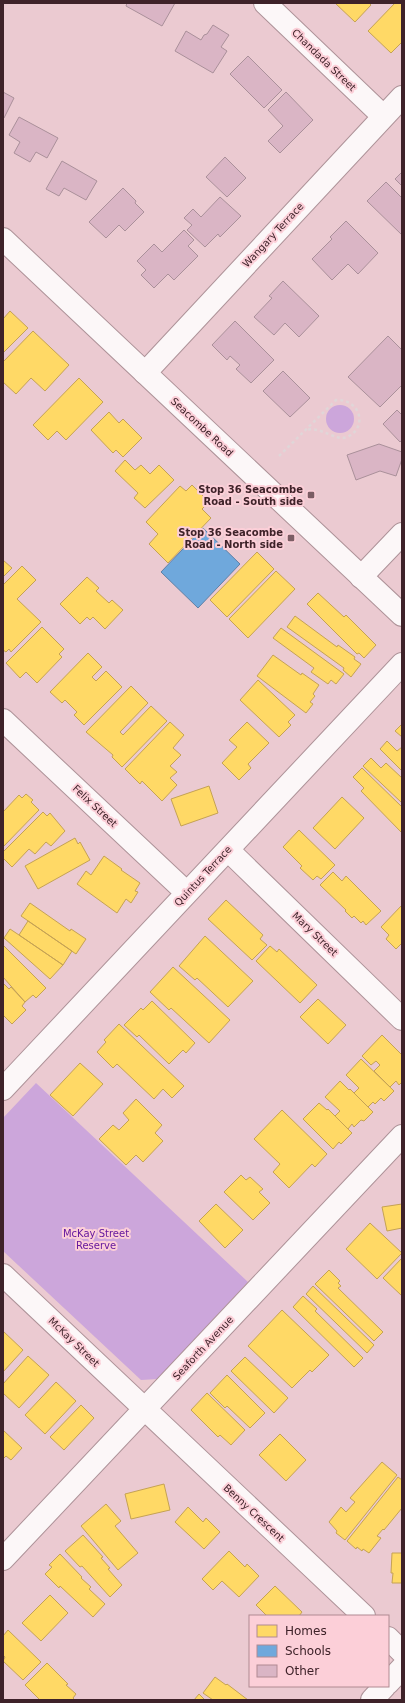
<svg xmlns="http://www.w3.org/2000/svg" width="405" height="1703" font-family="'DejaVu Sans',sans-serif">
  <rect width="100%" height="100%" fill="#ebcad1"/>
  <path fill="#cca6db" d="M326 419a14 14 0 1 1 28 0a14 14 0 1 1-28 0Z
    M36,1083L248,1282L158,1379L141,1380L3,1251V1118Z"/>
  <path fill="#ffd966" stroke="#c5a254" d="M335,3H369L371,5L355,22Z
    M395,3H402V42L391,53L368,31Z
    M10,311L28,328L3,353V319Z
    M33,331L69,365L45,391L31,378L16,394L3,382V362Z
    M79,378L103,402L66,440L57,431L48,440L33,425Z
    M109,412L119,423L123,419L142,438L123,457L116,450L113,453L91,430Z
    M125,460L135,470L141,465L150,474L159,465L174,480L145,508L134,498L138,493L115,471Z
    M192,485L209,502L202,509L211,518L168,563L149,544L158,534L146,522L180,486L186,491Z
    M257,552L274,569L227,617L210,600Z
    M3,560L12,568L3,577Z
    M22,566L36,580L17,599L41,622L11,652L9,649L6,652L3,650V585Z
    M276,571L295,589L248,638L229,619Z
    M87,577L99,588L96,591L109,603L112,600L123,610L105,629L93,617L90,620L87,617L80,624L60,604Z
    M318,593L344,617L346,615L376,645L364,658L359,653L357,654L307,604Z
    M295,616L337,647L338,645L355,657L354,659L361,664L351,677L343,670L344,668L287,627Z
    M42,627L64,649L59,654L62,657L37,683L26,672L20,678L6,663Z
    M281,628L344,674L336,684L331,680L328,684L311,672L314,668L273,638Z
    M88,653L102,667L92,677L96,681L106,671L122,687L84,725L74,715L77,712L65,700L62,703L50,692Z
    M273,655L301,675L302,673L319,685L313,694L315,696L310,702L313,704L306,713L257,676Z
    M258,680L295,715L288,722L291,725L279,737L240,700Z
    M131,686L148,703L120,732L123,735L151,706L167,721L122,767L112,757L113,755L86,732Z
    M170,722L184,735L173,748L181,755L170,766L177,772L170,778L177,785L162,801L142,781L140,784L125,769Z
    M247,722L269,743L248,764L251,768L239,780L222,763L237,747L229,740Z
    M402,724V737L395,731Z
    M387,741L397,751L402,747V771L380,749Z
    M371,758L381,768L386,763L402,778V803L363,766Z
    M362,768L402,807V833L361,791L364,788L353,777Z
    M209,786L218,813L181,826L171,799Z
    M26,794L33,800L31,802L39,810L3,847V812L19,795L22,798Z
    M342,797L364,818L335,849L313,828Z
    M43,812L47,816L50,813L65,831L51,846L46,842L35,854L29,849L12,867L3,858V852Z
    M299,830L335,865L321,879L317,876L313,880L300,868L302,866L283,847Z
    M75,838L78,844L80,842L90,860L38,889L25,866Z
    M104,856L122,869L121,870L140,883L135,891L138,892L131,903L126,899L117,913L77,884L86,871L91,875Z
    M333,872L342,881L346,876L381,911L366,925L363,921L361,923L354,916L352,918L345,911L346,910L320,885Z
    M226,900L263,935L260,939L267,945L252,960L208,919Z
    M30,903L70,931L71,929L86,939L76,954L21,916Z
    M402,905V943L396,949L386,939L389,935L381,927Z
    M28,921L72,951L63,965L19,935Z
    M10,929L19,935L63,965L50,979L4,938Z
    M205,936L253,981L228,1007L197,978L195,980L179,966Z
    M3,945L46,988L36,998L33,995L25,1002L3,977Z
    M270,946L277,952L279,949L317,985L300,1003L256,961Z
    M173,967L230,1020L209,1043L171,1008L169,1010L150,992Z
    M3,983L9,989L11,987L25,1002L22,1006L26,1010L12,1024L3,1015Z
    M318,999L346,1025L328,1044L300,1017Z
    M152,1001L195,1043L186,1053L183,1050L169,1064L139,1035L137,1037L124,1025L141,1008L143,1010Z
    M119,1024L184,1086L172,1098L163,1089L154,1099L117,1064L113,1068L97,1052L106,1042L104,1040Z
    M382,1035L402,1055V1082L399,1085L396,1081L390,1087L374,1071L380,1065L376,1061L371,1065L362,1056Z
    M361,1059L394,1091L384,1101L381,1098L375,1104L373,1102L368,1107L354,1093L359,1088L346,1075Z
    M80,1063L103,1084L73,1116L50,1095Z
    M340,1081L349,1090L350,1089L373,1112L364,1121L361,1120L354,1127L352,1124L348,1129L335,1116L340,1111L325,1097Z
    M136,1099L162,1125L155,1133L163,1141L143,1162L136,1155L126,1165L99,1139L113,1125L119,1130L129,1120L123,1113Z
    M319,1103L327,1110L328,1109L352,1133L341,1144L339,1142L333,1149L303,1119Z
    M282,1110L327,1154L315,1167L312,1164L289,1188L273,1172L280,1164L254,1139Z
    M241,1175L246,1180L250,1177L263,1189L259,1192L270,1203L253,1220L224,1192Z
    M216,1204L243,1230L225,1248L199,1221Z
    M402,1204V1228L387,1231L382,1207Z
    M370,1223L402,1253L377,1279L346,1249Z
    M402,1258V1296L383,1278Z
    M329,1270L340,1281L338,1283L341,1286L338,1288L383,1332L374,1341L315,1284Z
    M313,1286L374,1345L367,1353L306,1294Z
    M303,1296L317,1309L315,1311L363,1358L354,1367L293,1307Z
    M282,1310L329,1355L312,1372L310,1370L292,1388L248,1346Z
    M3,1331L23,1350L3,1372Z
    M28,1356L49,1375L19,1408L3,1393V1384Z
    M245,1357L288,1398L274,1413L231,1371Z
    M227,1375L265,1413L250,1428L227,1406L225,1408L210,1393Z
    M56,1382L76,1401L45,1434L25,1415Z
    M207,1393L245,1430L231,1445L220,1435L218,1437L191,1410Z
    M81,1405L94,1418L64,1450L50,1437Z
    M3,1430L22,1448L11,1460L6,1456L3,1459Z
    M280,1434L306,1460L286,1481L259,1455Z
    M382,1462L397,1475L345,1540L336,1533L337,1531L329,1522L341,1507L346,1512L355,1502L350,1498Z
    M398,1477L402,1480V1508L384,1530L383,1529L377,1536L381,1538L369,1553L363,1549L362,1551L357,1547L356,1549L347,1541Z
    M164,1484L170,1510L131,1519L125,1494Z
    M106,1504L121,1521L115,1526L138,1553L118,1570L81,1526Z
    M188,1507L203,1522L206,1518L220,1532L204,1549L175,1522Z
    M83,1535L103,1557L101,1558L110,1568L108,1569L122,1585L110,1597L82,1566L80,1567L65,1551Z
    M229,1551L245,1567L247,1564L259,1576L239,1597L222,1581L213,1590L202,1579Z
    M392,1553H402V1583H392L393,1573H391Z
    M60,1554L82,1577L81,1578L91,1587L89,1589L105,1604L93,1617L60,1586L59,1588L45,1574L52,1567L49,1565Z
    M275,1586L302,1612L299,1616H267L256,1605Z
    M50,1595L68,1613L41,1641L22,1623Z
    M8,1630L41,1662L23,1680L3,1661L5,1657L3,1655V1636Z
    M47,1663L68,1684L66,1685L76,1694L73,1698L75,1700H40L25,1685Z
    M215,1677L226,1685L227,1684L248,1700H213L203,1693Z
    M199,1694L205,1700H194Z"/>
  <path fill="#6fa8dc" stroke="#6080a6" d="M203,528L240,564L198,608L161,572Z"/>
  <path fill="#dab5c5" stroke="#aa909a" d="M127,3H175L162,26L126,6Z
    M213,25L229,35L221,47L227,51L213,73L175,51L186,31L201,40L204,35L207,34Z
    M248,56L282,90L264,108L230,74Z
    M3,92L14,98L4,118L3,117Z
    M286,92L313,120L280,153L268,141L283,126L268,110Z
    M19,117L58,138L47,158L36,152L30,162L14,153L20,142L9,135Z
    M225,157L246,178L227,197L206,177Z
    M62,161L97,181L86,200L64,188L59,196L46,189Z
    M402,172V186L395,179Z
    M386,182L402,198V235L367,201Z
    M123,188L136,201L135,203L144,212L125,231L119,225L106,238L89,222Z
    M220,197L241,216L220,237L218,234L205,247L187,230L192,225L184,218L193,209L201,217Z
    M346,221L378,253L358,274L348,264L332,280L312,259L332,239L330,237Z
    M184,230L194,240L188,246L198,256L174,280L168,274L154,288L141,275L146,270L137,261L154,244L162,252Z
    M283,281L319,316L299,337L285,323L274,335L254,317L272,298L269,296Z
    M235,321L274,360L251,383L236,369L240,365L230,356L227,360L212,345Z
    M388,336L402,350V385L380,407L348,377Z
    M283,371L310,398L290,417L263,391Z
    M397,410L402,415V440L400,442L383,424Z
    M379,444L402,452V459L396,476L380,471L356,480L347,455Z"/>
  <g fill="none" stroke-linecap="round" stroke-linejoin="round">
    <g stroke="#ad9298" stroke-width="24">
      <path id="minor" d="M265,3L383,116
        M145,373L402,97
        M361,577L402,534
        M3,720L187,893
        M228,850L402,1019
        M3,1089L402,664
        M3,1275L364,1616
        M3,1559L402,1136
        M388,1638L402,1652
        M388,1683L402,1668
        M372,1700L385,1686"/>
    </g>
    <g stroke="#ad9298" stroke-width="24">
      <path id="major" d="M3,239L402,615"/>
    </g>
    <path stroke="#e0d6d8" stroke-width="2.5" stroke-dasharray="3 3" stroke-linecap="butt" d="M279,456L336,400C361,399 368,428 347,437C335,442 323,426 305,430"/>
    <use href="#minor" stroke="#fcf7f8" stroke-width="22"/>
    <use href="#major" stroke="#fcf7f8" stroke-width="22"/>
  </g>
  <g fill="#7b5d64" stroke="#fccfd8" stroke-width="1.5">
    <rect x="307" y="491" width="8" height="8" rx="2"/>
    <rect x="287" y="534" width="8" height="8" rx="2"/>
  </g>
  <g text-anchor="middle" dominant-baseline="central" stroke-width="4" stroke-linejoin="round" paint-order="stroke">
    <g font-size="10" fill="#3e2229" stroke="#fccfd8">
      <text transform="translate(324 60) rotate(44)">Chandada Street</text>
      <text transform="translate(273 235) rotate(-47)">Wangary Terrace</text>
      <text transform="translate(202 427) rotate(43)">Seacombe Road</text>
      <text transform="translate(95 806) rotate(43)">Felix Street</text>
      <text transform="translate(203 876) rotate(-47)">Quintus Terrace</text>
      <text transform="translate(315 934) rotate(44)">Mary Street</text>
      <text transform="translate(74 1342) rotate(44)">McKay Street</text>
      <text transform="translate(203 1348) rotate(-47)">Seaforth Avenue</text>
      <text transform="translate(254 1513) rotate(43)">Benny Crescent</text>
    </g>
    <g font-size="10" font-weight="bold" fill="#3e2229" stroke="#fccfd8" text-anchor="end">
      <text x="303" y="489">Stop 36 Seacombe<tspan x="303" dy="12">Road - South side</tspan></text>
      <text x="283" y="532">Stop 36 Seacombe<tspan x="283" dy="12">Road - North side</tspan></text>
    </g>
    <g font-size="10" fill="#66199e" stroke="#fccfd8">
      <text x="96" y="1233">McKay Street<tspan x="96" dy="12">Reserve</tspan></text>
    </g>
  </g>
  <rect width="405" height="1703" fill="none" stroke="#3e2229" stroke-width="8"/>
  <rect x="249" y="1615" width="140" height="72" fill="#fccfd8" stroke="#b08a92"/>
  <rect x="257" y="1625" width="20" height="12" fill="#ffd966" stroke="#b08a92"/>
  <text x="285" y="1635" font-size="12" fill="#3e2229">Homes</text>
  <rect x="257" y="1645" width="20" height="12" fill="#6fa8dc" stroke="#b08a92"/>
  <text x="285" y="1655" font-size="12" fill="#3e2229">Schools</text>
  <rect x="257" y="1665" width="20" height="12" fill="#dab5c5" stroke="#b08a92"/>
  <text x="285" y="1675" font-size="12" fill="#3e2229">Other</text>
</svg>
